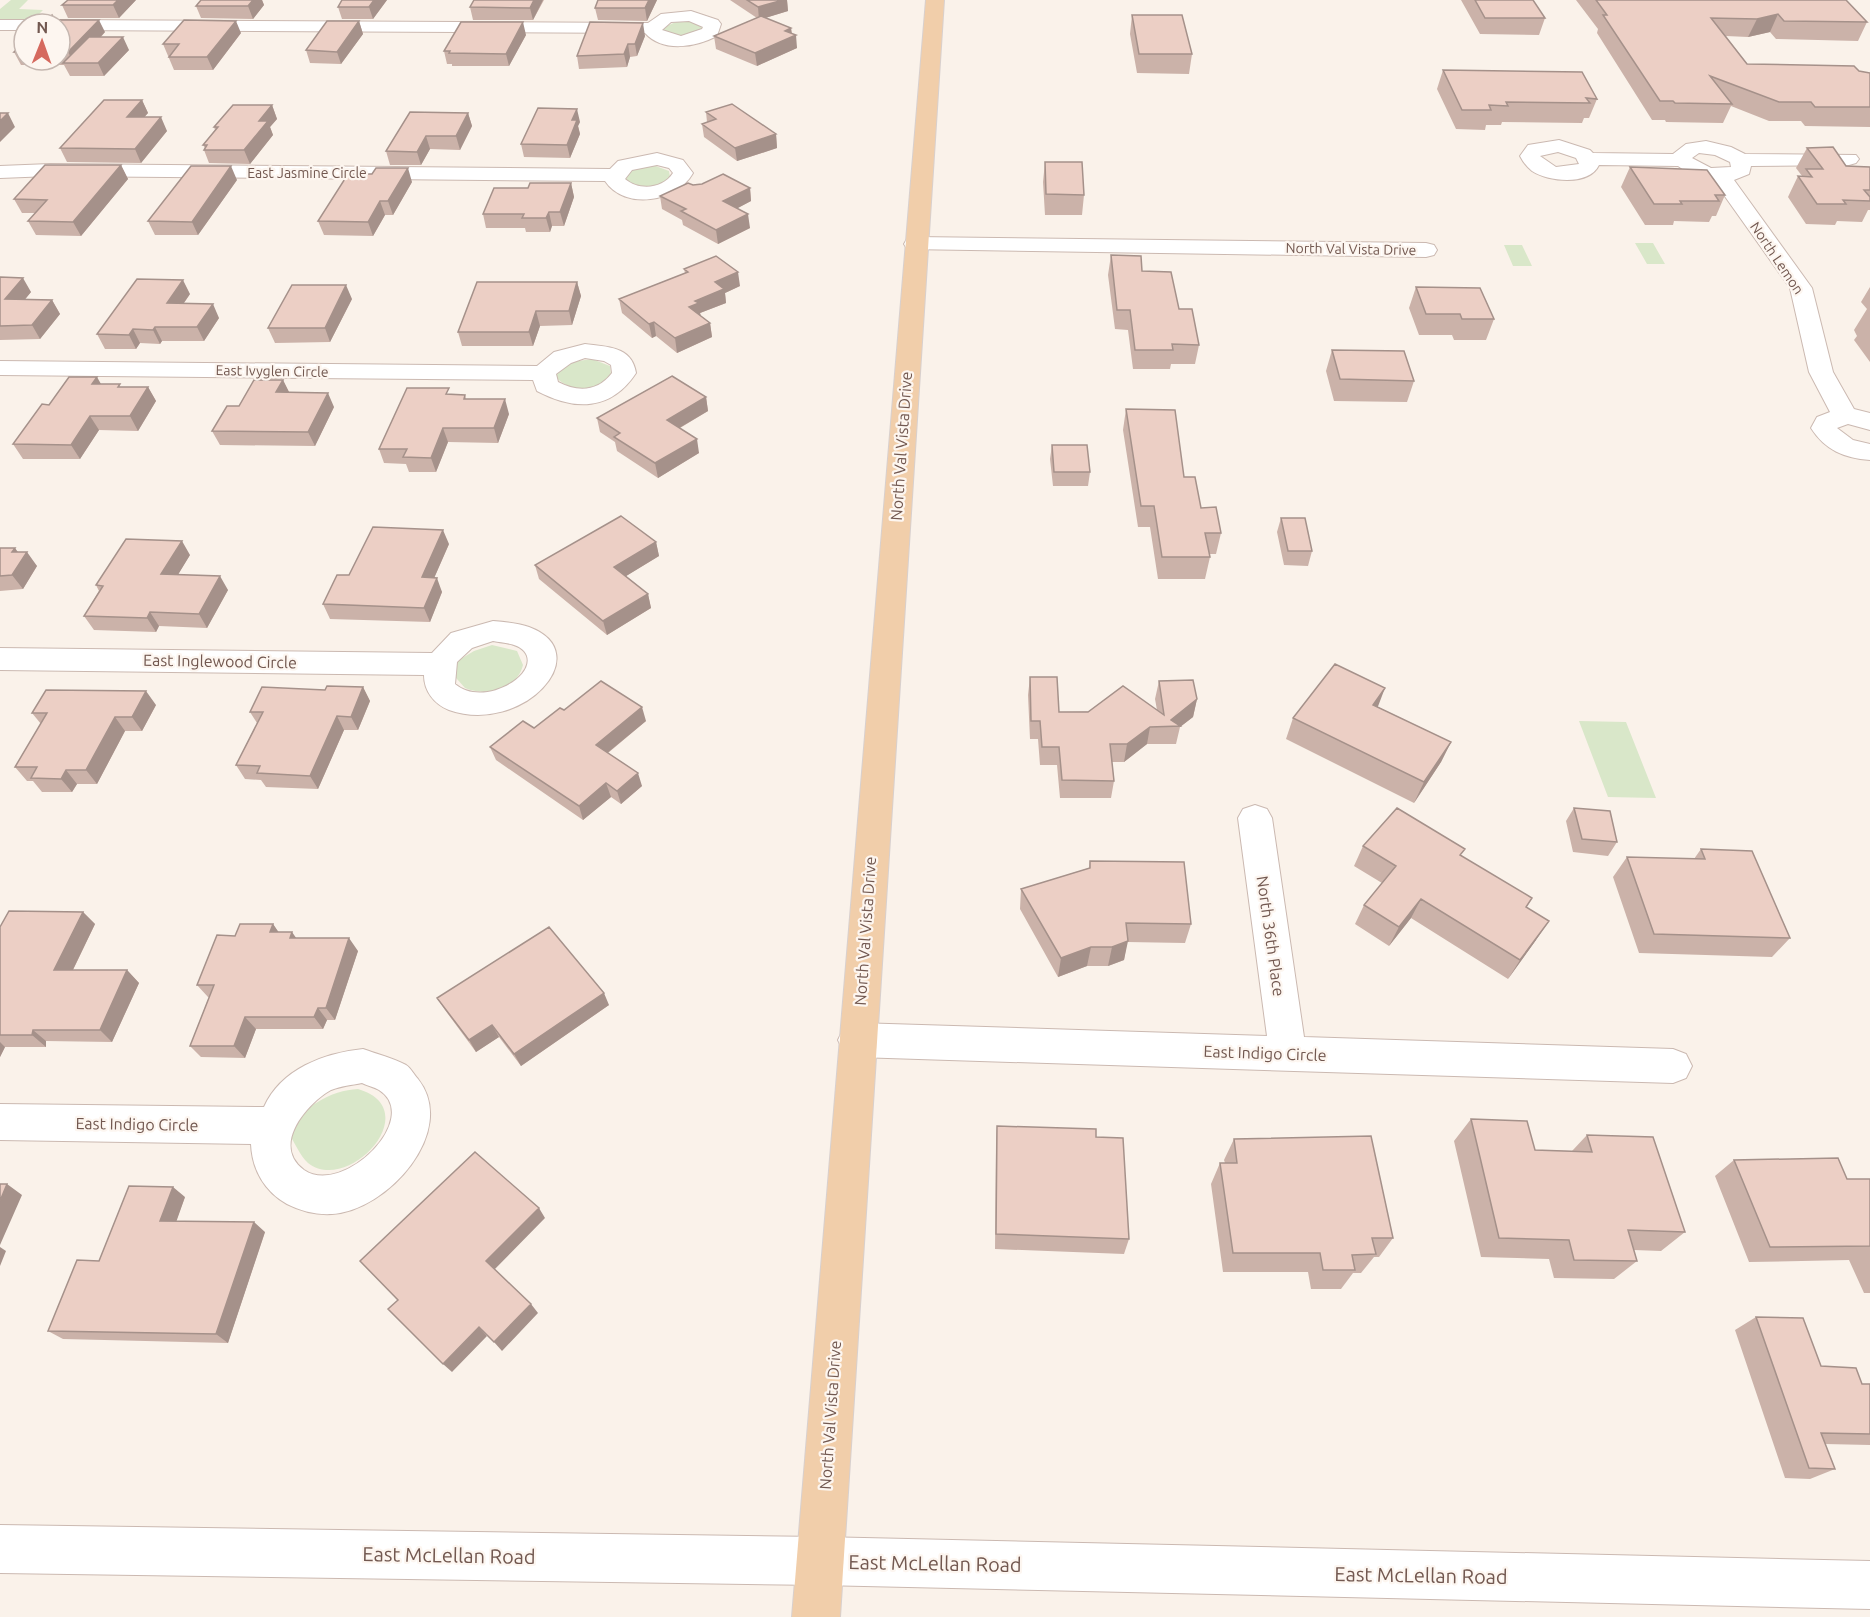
<svg xmlns="http://www.w3.org/2000/svg" width="1870" height="1617" font-family="Ubuntu,sans-serif">
  <rect width="100%" height="100%" fill="#faf2ea"/>
  <path fill="#d9e7c9" d="M11,0H28L19,9L43,10L32,21H0V9Z
    M678,21H692L702,24V29L681,36L660,29Z
    M653,165L669,171L670,177C656,193 635,187 620,177L636,168Z
    M1635,243H1653L1665,264H1647Z
    M1504,245H1522L1532,266H1513Z
    M592,359L610,366L611,375C596,396 566,392 552,373L571,362Z
    M492,645L517,651L523,665C517,690 486,697 465,688L449,670V666L474,651Z
    M1579,721L1626,722L1656,798L1608,797Z
    M358,1089C427,1109 349,1195 308,1163C300,1156 294,1141 288,1132C301,1108 331,1090 358,1089Z"/>
  <g fill="none" stroke-linecap="round" stroke-linejoin="round">
    <g stroke="#cbb9b1" stroke-width="2">
      <path id="minor" d="M691,11L718,20L721,24L717,36C696,47 663,53 645,33L60,30V24H52L60,20L648,23L661,14ZM689,21L703,27L702,29L681,36L662,30L671,22Z
        M0,20H24L32,24H24V30H0Z
        M1559,140L1590,150L1593,153L1673,154L1686,144L1706,141L1731,147L1745,154L1856,155L1859,159L1856,163L1849,165L1751,166L1749,174L1734,180L1812,288L1833,372L1854,409L1870,413V430L1848,424L1837,428L1853,440L1870,444V460C1844,458 1825,450 1811,428L1817,417L1830,412L1809,372L1790,288L1714,181L1694,177L1678,166L1599,165C1589,186 1549,182 1532,171C1527,167 1523,162 1520,156L1528,145ZM1558,152L1576,158L1579,164L1556,167L1540,156ZM1699,153L1715,155L1730,162L1731,167L1711,168L1692,158Z
        M657,153L683,160L693,173C677,202 625,211 605,181L50,176L0,178V166L50,164L610,169L618,161ZM657,165L669,168L673,173C663,189 639,191 625,179L632,170Z
        M915,237L1426,243L1434,245L1437,250L1434,255L1426,257L907,249L904,244L907,239Z
        M585,344C607,347 632,346 636,373C611,411 575,411 537,391L533,380L0,375V361L537,366L554,352ZM585,358L604,361L611,365L612,373C598,392 577,392 558,382L556,374L571,363Z
        M493,621C505,622 518,623 529,627C599,653 522,736 449,710C434,704 424,691 424,675L0,670V648L432,653L451,633ZM493,641C503,643 517,643 524,651C543,673 484,709 455,684L457,662L472,648Z
        M1255,805L1267,809L1272,818L1304,1037L1673,1049L1686,1054L1692,1066L1686,1078L1673,1083L857,1057L844,1052L838,1040L844,1028L857,1023L1267,1036L1238,818L1243,809Z
        M363,1049C377,1054 393,1058 406,1065C411,1068 414,1075 418,1079C459,1131 387,1211 332,1214C316,1215 301,1211 287,1204C265,1192 252,1170 251,1144L0,1140V1104L264,1107C281,1069 324,1053 363,1049ZM362,1083C368,1086 374,1087 379,1090C423,1118 343,1197 304,1170C271,1146 306,1104 331,1090C341,1086 352,1085 362,1083Z
        M0,1525L820,1537L1870,1561V1609L820,1585L0,1573Z"/>
    </g>
    <g stroke="#d8d0ce" stroke-width="2">
      <path id="major" d="M926,0H944L840,1617H792Z"/>
    </g>
    <use href="#minor" fill="#fff" fill-rule="evenodd"/>
    <use href="#major" fill="#f1ceaa" fill-rule="evenodd"/>
  </g>
  <path fill="#cbb2a9" d="M136,0L119,18H68L62,5Z
    M201,0H262L264,5L253,19L201,18L196,6Z
    M387,0L373,19H342L338,7Z
    M544,0L533,20H473L470,7Z
    M657,0L647,21L598,20L595,8Z
    M730,0H787L788,11L765,18L791,28L792,34L797,48L757,66L716,49L714,36L757,18Z
    M1461,0H1533L1545,18L1539,35L1480,34Z
    M1576,0H1846L1867,22L1858,41L1776,39L1770,32L1748,37L1726,36L1747,64L1859,71L1870,73V127L1805,126L1801,121H1769L1731,106L1723,123L1666,122L1665,120H1652L1597,33L1598,29Z
    M1132,15L1192,54L1189,74L1137,73L1130,34Z
    M54,20L105,32L101,37L129,50L104,76H70L64,65H21L14,52L24,42V60H60V24Z
    M359,21L363,34L341,64L310,63L306,50Z
    M241,33L213,70H174L163,44Z
    M526,35L509,66H452V64H447L444,51Z
    M645,36L637,56L630,57L627,67L579,69L577,56Z
    M1443,70L1597,99L1589,118H1584L1582,123L1502,122L1501,125H1486L1485,130L1456,129L1437,89Z
    M142,100L148,113L144,117L167,131L141,163L67,162L60,148Z
    M272,105L277,119L270,127L273,135L250,164L209,163L204,150L205,148L203,145L215,130L214,127Z
    M706,112L776,134L777,148L737,161L704,137L702,124L707,122Z
    M468,113L472,126L460,150L430,149L421,165H390L386,151Z
    M580,122L578,126L580,134L570,158L524,157L521,144Z
    M1807,148L1846,166L1870,167V210H1868L1862,222L1837,221L1835,225L1806,224L1788,197L1798,176H1802L1796,168Z
    M1045,162L1084,195L1082,215H1045L1043,182Z
    M121,165L128,179L81,236L36,235L28,221L35,213H22L14,199Z
    M1630,167L1725,195L1716,216H1712L1709,222L1674,221L1673,225H1645L1621,187Z
    M237,180L198,235H155L148,221Z
    M412,182L393,215H385L373,236L324,235L318,221Z
    M571,183L574,197L564,226H552L550,232H526L525,228H486L483,214L528,188Z
    M693,185L750,188L751,201L737,208L750,228L718,244L683,225L682,220L662,209L660,196Z
    M1111,255L1142,271L1179,309L1199,345L1195,364H1171L1170,369H1133L1128,330L1115,329L1108,275Z
    M684,269L740,286L725,293L726,303L700,313L701,316L710,323L712,337L677,353L656,336L652,338L622,313L619,299L685,273Z
    M0,277L31,292L25,299L52,300L60,314L40,339L0,340Z
    M577,282L581,296L572,325L540,326L533,346H462L458,332Z
    M1416,287L1494,319L1486,340H1454L1452,335H1419L1409,308Z
    M1870,287V362L1854,340L1857,336L1854,330L1867,309L1861,302Z
    M190,294L184,303L219,318L204,341H162L160,344L140,343L136,349H105L97,334Z
    M352,299L330,342L275,343L268,328Z
    M1332,350L1414,381L1407,402L1334,401L1326,371Z
    M283,380L289,392L334,407L315,446L220,445L212,431L239,406Z
    M101,384L121,387H148L156,401L138,431L99,430L80,459H23L13,444L49,405Z
    M451,394L465,395L466,399L509,414L498,443L448,442L436,472H409L406,464L384,463L379,449Z
    M706,397L708,411L680,428L699,453L658,478L617,451L615,442L600,432L597,418Z
    M1126,409L1184,477L1201,508L1221,533L1216,554H1209L1210,557L1205,579H1158L1150,527H1138L1123,430Z
    M1052,445L1090,472L1088,486H1053L1050,459Z
    M1281,518L1312,551L1308,566L1284,565L1277,532Z
    M656,542L659,556L626,576L648,594L651,608L607,635L539,579L535,565Z
    M449,544L434,578L442,592L430,622L330,619L323,604L349,575Z
    M0,548L18,552L37,566L23,589L0,591Z
    M190,555L178,574L228,590L207,628L159,626L156,632L94,630L84,616L99,591L96,585Z
    M1030,677L1059,712L1157,710L1155,699L1159,681L1197,699L1193,717L1180,727L1176,744H1147L1124,762H1112L1114,781L1111,798H1060L1057,765H1040L1038,739H1030L1028,695Z
    M363,687L370,701L358,730H344L318,789L266,787L261,780L245,779L236,765L257,723L250,712L325,690Z
    M156,705L142,731H125L97,784H77L72,792H42L33,781H27L15,767L41,724L32,713Z
    M1378,707L1451,742L1441,762L1414,803L1286,739L1293,718Z
    M564,710L646,721L608,753L642,786L621,804L611,797L583,820L496,760L490,747L534,728Z
    M1574,808L1617,842L1608,856L1573,852L1566,821Z
    M1363,846L1461,856L1532,898L1526,908L1536,940L1508,979L1411,918L1389,946L1355,924L1364,905L1382,883L1354,866Z
    M1701,849L1790,938L1772,957L1639,953L1613,877L1627,857L1694,859Z
    M1090,861L1191,924L1185,943L1127,942L1124,960L1108,966H1087L1058,977L1020,909L1021,889L1089,868Z
    M83,912L95,924L73,970H127L139,983L112,1042L46,1041V1047H5L0,1057V927Z
    M273,924L278,932L296,938L358,951L335,1020H327L323,1029H256L245,1058L201,1057L190,1046L209,997H208L197,985L235,936Z
    M437,998L609,1005L521,1066L499,1037L476,1052L445,1010Z
    M1471,1119L1535,1150L1572,1151L1587,1135L1685,1232L1661,1251L1634,1250L1637,1261L1614,1279L1554,1278L1549,1259L1481,1257L1454,1141Z
    M997,1126L1096,1137L1129,1239L1124,1254L995,1249L996,1142Z
    M1234,1139L1393,1238L1379,1257H1374L1361,1273H1353L1341,1289H1311L1308,1272H1223L1211,1184L1220,1163H1225L1224,1160Z
    M1734,1160L1847,1179H1870V1293H1864L1849,1260L1749,1262L1715,1176Z
    M185,1197L176,1221L265,1232L228,1343L63,1339L48,1331L99,1261Z
    M1756,1317L1821,1366L1862,1384H1870V1445L1825,1444L1835,1469L1810,1479L1785,1478L1735,1330Z"/>
  <path fill="#a5918a" d="M118,0H136L119,18L113,5Z
    M253,0H262L264,5L253,19L248,6Z
    M374,0H387L373,19L369,7Z
    M534,0H543L533,20L530,8Z
    M649,0H657L647,21L645,8Z
    M783,0H787L788,11L759,20L758,7Z
    M1778,14L1770,32L1748,37L1757,19Z
    M99,20L105,32L76,63H74L68,52Z
    M236,21L241,33L213,70L207,57Z
    M359,21L363,34L341,64L337,52Z
    M523,22L526,35L509,66L506,54Z
    M643,23L645,36L637,56L635,44Z
    M791,28L792,37L796,35L797,48L757,66L755,53L785,31Z
    M123,37L129,50L104,76L98,63Z
    M628,44L630,57L627,67L624,54Z
    M142,100L148,113L133,130L127,117Z
    M272,105L277,119L270,127L273,135L250,164L244,150L259,121Z
    M577,109L580,122L578,126L580,134L570,158L567,145L572,120Z
    M8,113L15,127L0,142V121Z
    M468,113L472,126L460,150L456,136Z
    M161,117L167,131L141,163L135,149Z
    M776,134L777,148L737,161L735,148Z
    M426,136L430,149L421,165L417,152Z
    M121,165L128,179L81,236L73,222Z
    M231,166L237,180L198,235L192,222Z
    M408,168L412,182L393,215L388,201Z
    M571,183L574,197L564,226L560,212Z
    M750,188L751,201L725,215L723,201Z
    M380,201L385,215L373,236L368,222Z
    M549,212L552,226L550,232L546,218Z
    M748,214L750,228L718,244L716,230Z
    M738,272L740,286L725,293L726,303L700,313L701,317L689,307L715,282Z
    M23,278L31,292L14,313L5,299Z
    M183,280L190,294L174,317L167,303Z
    M577,282L581,296L572,325L569,311Z
    M346,285L352,299L330,342L325,328Z
    M52,300L60,314L40,339L32,325Z
    M213,304L219,318L204,341L197,327Z
    M536,311L540,326L533,346L529,332Z
    M654,322L656,336L652,338L649,324Z
    M710,323L712,337L677,353L675,338Z
    M155,327L162,341L160,344L153,330Z
    M133,329L140,343L136,349L129,335Z
    M97,377L105,391L92,384Z
    M283,380L290,394L276,392Z
    M148,387L156,401L138,431L130,416Z
    M328,393L334,407L315,446L308,432Z
    M706,397L708,411L669,434L667,420Z
    M505,399L509,414L498,443L494,428Z
    M90,416L99,430L80,459L71,445Z
    M443,428L448,442L436,472L431,458Z
    M697,439L699,453L658,478L655,463Z
    M443,530L449,544L428,592L422,577Z
    M182,541L190,555L170,588L161,574Z
    M656,542L659,556L618,581L614,567Z
    M15,548L23,559L27,552L37,566L23,589L12,575V552Z
    M220,576L228,590L207,628L199,614Z
    M437,578L442,592L430,622L424,608Z
    M648,594L651,608L607,635L603,621Z
    M150,612L159,626L156,632L147,618Z
    M363,687L370,701L358,730L351,717Z
    M1385,688L1377,709L1373,705Z
    M146,691L156,705L142,731L132,717Z
    M1197,699L1193,717L1180,727V726L1171,720Z
    M642,707L646,721L600,759L596,745Z
    M337,716L344,730L318,789L310,776Z
    M115,717L125,731L97,784L86,770Z
    M1150,727L1147,744L1124,762L1127,744Z
    M1451,742L1441,762L1414,803L1424,782Z
    M66,770L77,784L72,792L61,779Z
    M638,773L642,786L621,804L617,791Z
    M606,783L611,797L583,820L579,806Z
    M1421,899L1411,918L1389,946L1399,927Z
    M83,912L95,924L67,982L54,970Z
    M1549,921L1536,940L1508,979L1520,960Z
    M273,924L282,937L270,932Z
    M292,932L301,945L290,938Z
    M349,938L358,951L335,1020L326,1008Z
    M1128,941L1124,960L1108,966L1112,947Z
    M1091,947L1087,966L1058,977L1061,958Z
    M127,970L139,983L112,1042L100,1030Z
    M604,993L609,1005L521,1066L514,1054Z
    M318,1008L327,1020L323,1029L314,1017Z
    M245,1017L256,1029L245,1058L234,1046Z
    M492,1025L499,1037L476,1052L469,1040Z
    M33,1030L46,1041V1047L32,1035Z
    M0,1042L5,1047L0,1057Z
    M7,1184L22,1195L0,1245V1201Z
    M173,1187L185,1197L173,1231L160,1221Z
    M539,1208L545,1218L493,1271L486,1261Z
    M254,1222L265,1232L228,1343L216,1334Z
    M0,1247L6,1251L0,1266Z
    M531,1304L538,1313L502,1351L494,1342Z
    M479,1327L487,1336L452,1372L443,1364Z"/>
  <path fill="#eccfc5" stroke="#a5918a" stroke-width="1.5" d="M68,0H118L113,5H62Z
    M201,0H253L248,6H196Z
    M342,0H374L369,7H338Z
    M474,0H534L530,8L470,7Z
    M598,0H649L645,8H595Z
    M747,0H783L758,7Z
    M1475,0H1533L1545,18H1485Z
    M1596,0H1846L1867,22L1784,21L1778,14L1757,19L1711,18L1747,64L1854,66L1859,71L1870,73V107H1815L1811,102H1779L1710,76L1732,104L1675,103L1673,101H1660L1603,15H1607Z
    M52,15L54,20H99L68,52H60V24H43Z
    M1132,15H1182L1192,54H1139Z
    M761,16L791,28L785,31L796,35L755,53L714,36Z
    M184,20L236,21L207,57H169L179,44H163Z
    M327,21H359L337,52L306,50Z
    M461,22H523L506,54L449,53L450,51H444Z
    M590,22L643,23L635,44H628L624,54L577,56Z
    M89,37H123L98,63H63Z
    M24,42V52H14Z
    M1443,70L1582,72L1597,99L1586,98L1590,103L1506,102L1508,106L1489,105L1491,110H1462Z
    M104,100H142L127,117H161L135,149L60,148Z
    M732,104L776,134L735,148L702,124L716,119L706,112Z
    M233,105H272L259,121H268L244,150H204L207,145H203L218,127H214Z
    M538,108L577,109L572,120H577L567,145L521,144Z
    M410,112L468,113L456,136H426L417,152L386,151Z
    M0,113H8L0,121Z
    M1833,147L1846,166L1870,167V190H1864L1870,197V201L1843,200L1846,204H1817L1798,176L1812,177L1806,169H1823L1807,148Z
    M1045,162H1082L1084,195L1046,194Z
    M45,165H121L73,222L28,221L47,200L14,199Z
    M191,166H231L192,222L148,221Z
    M1630,167L1707,170L1725,195H1715L1719,201H1680L1682,204H1654Z
    M376,168H408L388,201H380L368,222L318,221L348,174H372Z
    M723,174L750,188L723,201L748,214L716,230L681,211L686,209L660,196L688,183L693,185L702,184Z
    M530,183H571L560,212H549L546,218H522L524,214H483L494,188H528Z
    M1111,255L1141,256L1142,271L1171,272L1179,309H1192L1199,345L1172,344L1173,350H1135L1130,310H1117Z
    M716,256L738,272L715,282L724,289L695,301L699,303L689,307L710,323L675,338L654,322L649,324L619,299L688,272L684,269Z
    M0,277L23,278L5,299L52,300L32,325L0,326Z
    M137,279L183,280L167,303L213,304L197,327H155L153,330L133,329L129,335L97,334Z
    M477,282H577L569,311H536L529,332H458Z
    M292,285H346L325,328H268Z
    M1416,287L1480,288L1494,319H1462L1460,314H1426Z
    M1332,350L1404,351L1414,381L1340,379Z
    M672,376L706,397L667,420L697,439L655,463L614,437L620,433L597,418Z
    M69,377H97L92,384H120L118,387H148L130,416H90L71,445L13,444L42,404L49,405Z
    M254,380H283L276,392L328,393L308,432L212,431L227,406H239Z
    M407,388H449L446,394L465,395L464,399H505L494,428H443L431,458L403,457L407,449H379Z
    M1126,409L1175,410L1184,477H1195L1201,508L1216,507L1221,533H1205L1210,557H1162L1154,506H1141Z
    M1052,445H1087L1090,472H1054Z
    M621,516L656,542L614,567L648,594L603,621L535,565Z
    M1281,518H1305L1312,551H1288Z
    M373,527L443,530L422,577L437,578L424,608L323,604L337,575H349Z
    M126,539L182,541L161,574L220,576L199,614L150,612L147,618L84,616L103,586L96,585Z
    M0,548H15L12,552H27L12,575L0,576Z
    M1335,664L1385,688L1373,705L1451,742L1424,782L1293,718Z
    M1030,677H1057L1059,712H1088L1123,686L1164,715L1159,681L1193,680L1197,699L1171,720L1180,726L1150,727L1127,744H1110L1114,781L1062,780L1059,747H1042L1040,721H1031Z
    M601,681L642,707L596,745L638,773L617,791L606,783L579,806L490,747L523,721L534,728L560,708L564,710Z
    M327,686L363,687L351,717L337,716L310,776L257,773L260,766L236,765L263,712H250L262,687L325,690Z
    M46,690L146,691L132,717H115L86,770H66L61,779L31,778L37,767H15L47,713H32Z
    M1397,808L1465,849L1460,855L1532,898L1526,907L1549,921L1520,960L1421,899L1399,927L1364,905L1396,866L1363,846Z
    M1574,808L1610,811L1617,842L1582,839Z
    M1701,849L1752,851L1790,938L1654,934L1627,857L1705,859Z
    M1090,861L1184,862L1191,924L1126,923L1128,941L1112,947H1091L1061,958L1021,889L1090,868Z
    M9,911L83,912L54,970H127L100,1030H33L32,1035H0V927Z
    M240,924H273L270,932H292L290,938H349L326,1008H318L314,1017H245L234,1046H190L214,985H197L217,935L235,936Z
    M549,927L604,993L514,1054L492,1025L469,1040L437,998Z
    M1471,1119L1527,1121L1535,1150L1592,1152L1587,1135L1653,1137L1685,1232L1628,1230L1637,1261L1574,1260L1569,1240L1499,1238Z
    M997,1126L1096,1129V1137L1123,1138L1129,1239L996,1234Z
    M1371,1136L1393,1238H1372L1376,1254L1352,1255L1355,1270H1323L1320,1253H1233L1220,1163H1237L1234,1139Z
    M475,1152L539,1208L486,1261L531,1304L494,1342L479,1327L443,1364L388,1309L398,1300L360,1261Z
    M1838,1158L1847,1179H1870V1246L1770,1247L1734,1160Z
    M0,1184H7L0,1201Z
    M129,1186L173,1187L160,1221L254,1222L216,1334L48,1331L77,1260L99,1261Z
    M1756,1317L1803,1318L1821,1366L1856,1368L1862,1384H1870V1434L1821,1433L1835,1469L1809,1468Z"/>
  <g text-anchor="middle" dominant-baseline="central" stroke-width="4.5" stroke-linejoin="round" paint-order="stroke">
    <g font-size="14" fill="#725850" stroke="#fdf6f0">
      <text x="307" y="173">East Jasmine Circle</text>
      <text transform="translate(1351 249) rotate(1)">North Val Vista Drive</text>
      <text transform="translate(1777 258) rotate(56)">North Lemon</text>
      <text transform="translate(272 371) rotate(1)">East Ivyglen Circle</text>
    </g>
    <g font-size="16" fill="#725850" stroke="#fdf6f0">
      <text transform="translate(901 446) rotate(-86)">North Val Vista Drive</text>
      <text transform="translate(220 661) rotate(1)">East Inglewood Circle</text>
      <text transform="translate(865 931) rotate(-86)">North Val Vista Drive</text>
      <text transform="translate(1271 936) rotate(82)">North 36th Place</text>
      <text transform="translate(1265 1053) rotate(2)">East Indigo Circle</text>
      <text transform="translate(137 1124) rotate(1)">East Indigo Circle</text>
      <text transform="translate(830 1415) rotate(-86)">North Val Vista Drive</text>
    </g>
    <g font-size="20" fill="#725850" stroke="#fdf6f0">
      <text transform="translate(449 1555) rotate(1)">East McLellan Road</text>
      <text transform="translate(935 1563) rotate(1)">East McLellan Road</text>
      <text transform="translate(1421 1575) rotate(1)">East McLellan Road</text>
    </g>
  </g>
  <g transform="translate(42 42) rotate(1)"><circle r="28" fill="#fdf6f0" stroke="#c5b7b0" stroke-width="1.5"/>
  <path d="M0-4.5L10 22L0 15L-10 22Z" fill="#d5695e"/>
  <text y="-9" font-size="16" font-weight="bold" text-anchor="middle" fill="#725850">N</text>
  </g>
</svg>
